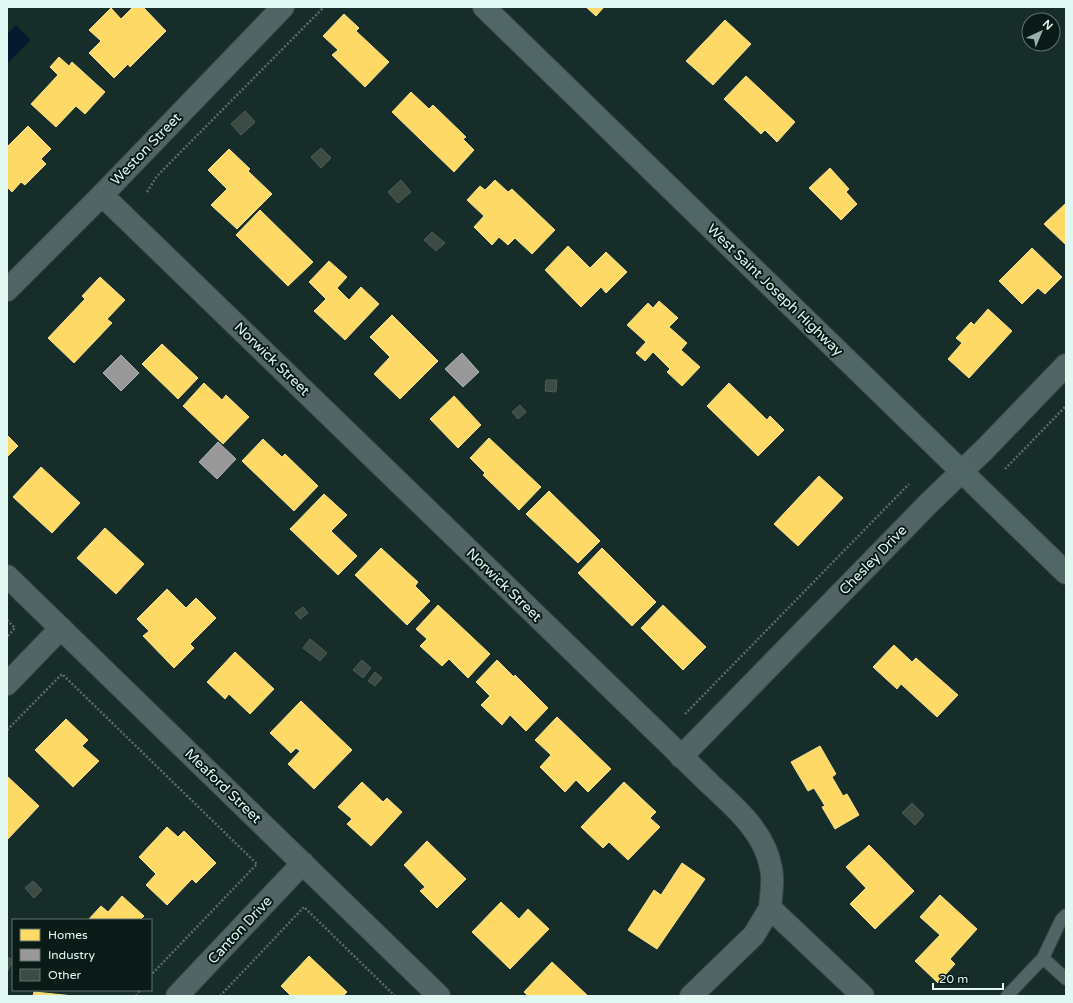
<svg xmlns="http://www.w3.org/2000/svg" width="1073" height="1003" font-family="'Varela Round',sans-serif">
  <rect width="100%" height="100%" fill="#172d29"/>
  <path fill="#021a2b" d="M16,25L31,40L7,64V34Z"/>
  <path fill="#ffd966" stroke="#f6e290" d="M133,7H143L166,31L130,67L128,64L114,78L89,53L101,41L89,30L111,8L121,19Z
    M586,7H604L596,16Z
    M344,14L359,28L356,31L389,62L365,87L332,55L338,50L323,36Z
    M725,20L751,44L713,85L686,61Z
    M59,57L69,66L72,62L105,92L85,114L76,106L56,127L31,104L58,75L50,67Z
    M746,76L795,122L777,142L765,130L761,134L724,99Z
    M411,92L429,109L433,105L466,137L463,139L474,150L454,172L392,112Z
    M28,126L51,149L41,159L46,164L25,185L21,182L12,192L7,187V147Z
    M229,149L250,169L248,171L272,194L237,229L211,205L227,189L208,170Z
    M830,168L849,189L846,192L857,204L841,220L809,188Z
    M495,180L508,192L512,189L555,230L532,254L515,238L508,245L499,237L492,245L474,227L484,216L467,200L480,186L485,190Z
    M1066,203V245L1044,224Z
    M260,210L313,262L288,286L236,235Z
    M568,246L590,268L606,252L627,272L606,293L601,287L581,307L545,270Z
    M1032,248L1062,277L1045,294L1038,288L1022,304L999,281Z
    M329,261L347,277L337,288L349,300L361,287L379,304L345,340L314,311L326,299L309,282Z
    M100,277L125,300L107,319L112,323L74,363L48,338L85,299L82,296Z
    M659,301L678,318L669,327L687,343L681,350L700,367L682,386L667,372L670,369L653,352L645,361L636,353L646,342L627,325L648,303L653,308Z
    M988,309L1012,331L969,378L948,359L962,343L956,338L971,322L974,325Z
    M392,315L438,361L400,399L374,374L390,357L370,337Z
    M162,344L198,378L178,399L142,364Z
    M204,383L222,400L226,395L249,417L223,444L183,406Z
    M729,383L767,420L770,416L784,430L758,456L707,406Z
    M454,396L481,425L458,448L430,419Z
    M7,435L18,446L7,457Z
    M489,438L541,487L519,510L483,475L485,473L470,458Z
    M263,439L282,457L285,454L318,486L294,511L242,461Z
    M41,467L80,503L52,533L13,497Z
    M819,476L843,498L798,546L774,524Z
    M549,491L600,541L578,563L526,514Z
    M324,494L347,515L331,531L357,556L338,575L290,529Z
    M105,528L144,564L116,594L77,558Z
    M381,548L418,582L415,586L430,601L407,625L355,575Z
    M602,548L656,602L632,626L578,573Z
    M167,589L186,608L196,598L216,618L190,644L194,648L174,668L143,636L149,631L137,619Z
    M438,605L490,654L468,678L449,659L442,666L420,646L427,639L416,629Z
    M663,605L706,647L683,670L641,628Z
    M894,645L912,662L916,658L958,695L937,717L901,684L897,689L873,667Z
    M235,652L274,689L250,714L229,694L225,699L207,682Z
    M497,660L514,677L515,675L548,708L526,731L510,715L502,725L481,705L490,696L476,682Z
    M301,701L352,750L314,789L288,764L300,751L296,748L291,753L270,733Z
    M557,717L611,769L588,792L576,780L565,792L540,767L551,755L535,740Z
    M66,719L88,740L82,746L99,761L73,787L35,750Z
    M820,746L836,774L832,777L843,796L847,794L859,815L835,829L822,807L825,806L814,788L808,791L791,762Z
    M7,776L39,806L7,840Z
    M362,782L383,802L387,798L402,812L371,846L347,824L352,819L338,807Z
    M624,782L656,812L650,818L660,827L628,860L609,842L603,848L581,827Z
    M167,827L178,837L184,831L216,863L196,883L192,879L167,905L146,885L156,874L139,857Z
    M427,841L466,879L437,908L420,891L425,887L404,865Z
    M869,845L914,891L875,929L850,904L866,888L846,867Z
    M682,863L705,879L657,949L628,930L654,890L661,895Z
    M940,895L977,929L950,959L955,964L938,983L915,961L940,935L920,917Z
    M122,896L144,916L140,920H88L101,906L108,912Z
    M501,902L519,919L528,909L549,929L510,969L472,932Z
    M309,956L347,992L343,996H291L281,986Z
    M552,962L588,996H528L524,992Z
    M34,992L74,996H33Z"/>
  <path fill="#999" stroke="#afb5b3" d="M462,353L479,372L463,387L445,369Z
    M121,355L139,373L121,391L103,373Z
    M218,442L236,459L217,479L199,462Z"/>
  <path fill="#3c4b44" stroke="#4f5e57" d="M245,111L255,122L241,135L231,124Z
    M321,148L331,158L321,168L311,157Z
    M401,180L411,192L398,203L388,192Z
    M432,232L445,243L436,251L424,240Z
    M546,380H557L556,392L545,391Z
    M520,405L526,412L518,419L512,412Z
    M303,607L308,613L300,619L295,613Z
    M310,639L327,653L320,661L303,648Z
    M362,660L371,668L363,678L353,670Z
    M375,672L382,678L375,686L368,681Z
    M912,803L924,815L915,825L902,813Z
    M33,881L42,890L34,898L25,888Z
    M7,957L13,960L7,972Z"/>
  <g fill="none" stroke-linecap="round" stroke-linejoin="round">
    <g stroke="#354844" stroke-width="14">
      <path id="lane" d="M1043,958L1061,920L1066,915
        M1007,996L1043,958L1066,979"/>
    </g>
    <g stroke="#354844" stroke-width="24">
      <path id="street" d="M102,195L669,744C683,758 697,771 711,785C736,808 765,833 771,868C774,881 771,895 770,908L863,996
        M7,290L102,195L283,7
        M7,576L439,996
        M7,684L61,628
        M681,757L928,504L985,449L1066,365
        M177,996L303,863
        M691,996L754,935L770,908"/>
    </g>
    <g stroke="#354844" stroke-width="24">
      <path id="secondary" d="M484,7L1066,573"/>
    </g>
    <path stroke="#5a6b6a" stroke-width="2.5" stroke-dasharray="2 2" stroke-linecap="butt" d="M147,192L157,176L324,7
      M1005,469L1066,406
      M7,620L15,628L7,637
      M685,714L909,484
      M7,730L62,674L257,864L151,975
      M136,996L140,990
      M220,996L304,907L395,996"/>
    <use href="#lane" stroke="#526465" stroke-width="12"/>
    <use href="#street" stroke="#526465" stroke-width="22"/>
    <use href="#secondary" stroke="#506667" stroke-width="22"/>
  </g>
  <g text-anchor="middle" dominant-baseline="central" stroke-width="4" stroke-linejoin="round" paint-order="stroke">
    <g font-size="14" fill="#e1f7f1" stroke="#0a1b17">
      <text transform="translate(146 149) rotate(-46)">Weston Street</text>
      <text transform="translate(775 290) rotate(44)">West Saint Joseph Highway</text>
      <text transform="translate(272 359) rotate(44)">Norwick Street</text>
      <text transform="translate(873 560) rotate(-46)">Chesley Drive</text>
      <text transform="translate(504 585) rotate(44)">Norwick Street</text>
      <text transform="translate(223 786) rotate(44)">Meaford Street</text>
      <text transform="translate(240 930) rotate(-47)">Canton Drive</text>
    </g>
  </g>
  <rect width="1073" height="1003" fill="none" stroke="#e1f7f1" stroke-width="16"/>
  <rect x="12" y="919" width="140" height="72" fill="#0a1b17" stroke="#60736e"/>
  <rect x="20" y="929" width="20" height="12" fill="#ffd966" stroke="#60736e"/>
  <text x="48" y="939" font-size="12" fill="#e1f7f1">Homes</text>
  <rect x="20" y="949" width="20" height="12" fill="#999999" stroke="#60736e"/>
  <text x="48" y="959" font-size="12" fill="#e1f7f1">Industry</text>
  <rect x="20" y="969" width="20" height="12" fill="#3c4b44" stroke="#60736e"/>
  <text x="48" y="979" font-size="12" fill="#e1f7f1">Other</text>
  <g transform="translate(1041 32) rotate(44)"><circle r="19" fill="#0a1b17" stroke="#60736e"/>
  <path d="M0-3L7 15L0 10L-7 15Z" fill="#9ab0ab"/>
  <text y="-6" font-size="11" font-weight="bold" text-anchor="middle" fill="#e1f7f1">N</text>
  </g>
  <path d="M933 983v6h70v-6" fill="none" stroke="#e1f7f1" stroke-width="2"/>
  <text x="939" y="983" font-size="12" fill="#e1f7f1" stroke="#0a1b17" stroke-width="3" paint-order="stroke">20 m</text>
</svg>
